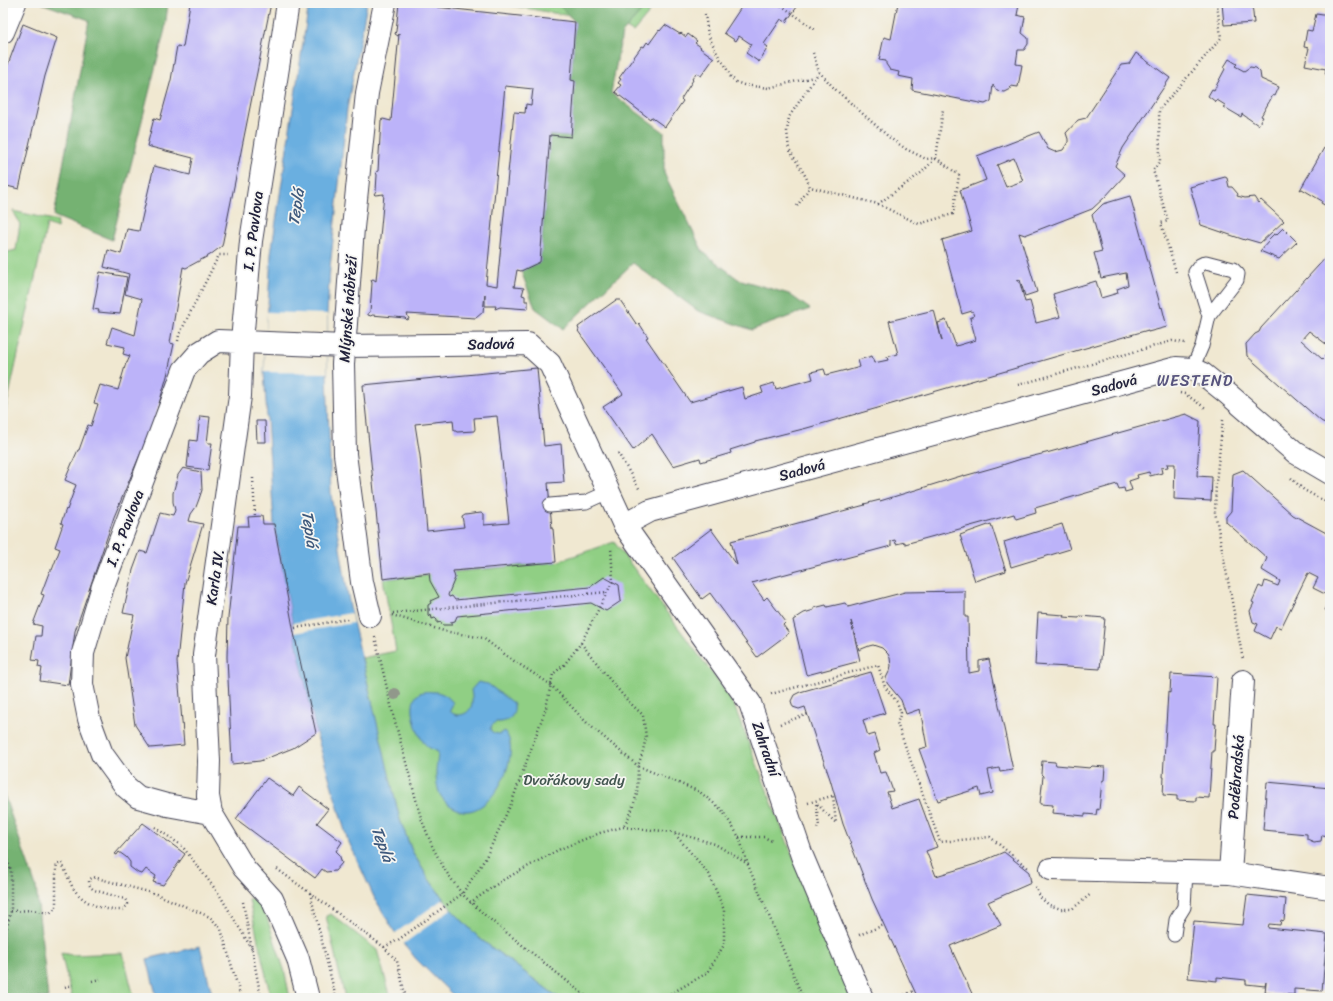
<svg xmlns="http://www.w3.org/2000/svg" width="1333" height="1001" font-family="Sriracha,sans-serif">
  <rect width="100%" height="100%" fill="#f6f6f2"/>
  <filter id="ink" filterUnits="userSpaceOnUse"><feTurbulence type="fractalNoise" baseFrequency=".025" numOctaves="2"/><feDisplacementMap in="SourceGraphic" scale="8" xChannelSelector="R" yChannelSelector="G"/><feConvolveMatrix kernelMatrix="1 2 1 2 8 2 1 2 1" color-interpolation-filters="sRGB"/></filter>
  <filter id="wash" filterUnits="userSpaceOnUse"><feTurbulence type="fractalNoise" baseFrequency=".012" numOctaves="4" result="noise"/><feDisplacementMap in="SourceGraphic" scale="16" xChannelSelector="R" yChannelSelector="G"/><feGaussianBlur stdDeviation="0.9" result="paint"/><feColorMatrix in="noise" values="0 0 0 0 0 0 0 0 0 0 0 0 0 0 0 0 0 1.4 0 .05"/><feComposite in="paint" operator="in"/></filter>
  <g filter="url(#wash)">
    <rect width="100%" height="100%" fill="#f0e8d1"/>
    <path fill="#90cf84" stroke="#597860" d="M506,3H653L649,13L633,32L601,13L576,17L508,5Z
      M13,211L58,221L57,228L47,224L3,422V253L16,250L20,223Z
      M614,542L722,686L735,708L788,844L852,998H559L479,938L451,909L428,878L412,851L400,820L385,760L362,658L396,651L383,579L556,562Z
      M254,898L265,912L284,969L290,998H271L249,900Z
      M331,914L377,950L391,998H345L326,916Z
      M61,953L72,955L123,953L134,998H72Z"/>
    <path fill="#74b272" stroke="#4b6a56" d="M41,3H168L165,29L112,240L54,216L89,20Z
      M557,3H649L622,33L611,93L664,132V173L703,252L738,279L789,294L810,309L752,330L698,311L633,263L563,329L535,308L521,271L540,262L550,135L571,137L575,81L571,80L575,22Z
      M3,792L36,887L48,998H3Z"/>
    <path fill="#6aafe0" stroke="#46688e" d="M309,3H367L347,109L330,268L327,314V373L331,495L351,613L400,820L412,851L428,878L451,909L479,938L559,998H456L416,959L394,931L374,897L347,838L316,733L294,633L274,524L264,372L271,254Z
      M478,682L488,684L514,704C516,717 507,723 496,722L492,725L490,730L494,733L499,734L504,731C526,752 487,830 453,807C447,804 441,798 439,792C436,783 435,773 437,764C437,760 438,757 438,752C435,750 430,749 427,746C417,738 403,696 423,692C427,691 432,692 436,692C443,693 449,697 453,703L450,711C456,718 468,715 471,707C473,702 472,695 471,690Z
      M200,946L213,998H157L147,959Z"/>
    <path fill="#f0e8d1" d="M267,312L327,314V373L264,372Z
      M351,613L353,623L294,633L293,623Z
      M443,899L451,909L402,945L394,934Z"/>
    <g id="blocks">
      <path fill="#bcb3f9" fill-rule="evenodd" d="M190,3H271L222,246L210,255L186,268L183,267L170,343L174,344L167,376L154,421L114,517L75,631L68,685L40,681L42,668L38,667L39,661L32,660L36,636H41L42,626L33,624L44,595L41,594L50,570H52L60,549L55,547L63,524L61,523L66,509L67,510L76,485L65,480L73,461L78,450H79L88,425L91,426L98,404L94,403L100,385L118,390L126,363H127L130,356L123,354L125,347L107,343L112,327L135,335L142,299L125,294L129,274L104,267L108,250L121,254L127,229L139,231L154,166L190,175L193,158L147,146L154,118L160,120L171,80L177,46L183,47Z
        M399,3H438V5L436,7L575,22L571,80L575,81L571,137L550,135L540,262L521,271L517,270L514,287L524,288L522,295L525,296V301H528V309L500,307L495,309L496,306H485V294L483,312L476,318L407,314L409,319L407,320L405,318L372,315L371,316L368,315V313L370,312L372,283L371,280L373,279L376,281L384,194L375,195L374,194L376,191L377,175L376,172L378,171L381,120L383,119L391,121L399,34L398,36L395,34L396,31ZM505,86L533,89L531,105L526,104L525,113L514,112L497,286L486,284Z
        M744,3H800L786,22L781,19L764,44L768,47L759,62L746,53L751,44L739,36L736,41L724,33Z
        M898,3H1022L1019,5L1017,15L1025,17L1022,33L1028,38V44L1024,50H1018L1016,64L1022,65L1018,87L1011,86L1010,89L1004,92L997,91L993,85L991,101L985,104L912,90L913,79L898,76L899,72L890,70L886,64V61L879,60L884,37L891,39Z
        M1222,3H1252L1254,23L1224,25Z
        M1316,14L1330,16V75L1325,74L1326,69L1305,65L1309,48L1304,47L1307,30L1312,31Z
        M23,24L57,38L45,76L19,189L3,185V82L7,67Z
        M665,25L680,34L681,33L686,37L688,34L697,41L695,43L701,47L700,48L714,58L701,76L696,73L692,79L693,80L681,99L683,101L665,127L651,117L650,119L615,92L621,85L618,83L621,79L619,78L642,46L644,47L647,42L649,44L659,30L660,31Z
        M1136,53L1170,78L1123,148L1115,166L1125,175L1105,197L1092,209L1025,235L1019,233L1037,292L1025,296L1020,280L1017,281L1020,283L1025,302L1030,301L1036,323L1060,317L1053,294L1096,281L1101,298L1118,293L1117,289L1128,285L1126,273L1101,278L1094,253L1102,251L1092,215L1103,204L1130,196L1161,308L1162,307L1167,327L1148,332V330L857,414L856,413V414L807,428L755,441V442L730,450L731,453L701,462L700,458L673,466L652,434L633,450L603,407L623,394L578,331L579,330L578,327L616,300H620L637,325L639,323L648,337L646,338L690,402L742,387L745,399L763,393L761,387L774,383L776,389L813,379L811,372L824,369L826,375L846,370V371L860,367L858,360L872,356L874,363L888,360L887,357L898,354L889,321L934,310L942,341L938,323L946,320L956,346L976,340L970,318L974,316L972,311L962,314L942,240L972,231L960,190L986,180L977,156L1039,132L1048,149L1055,152L1063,150L1068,142V139L1066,133L1078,120L1086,118L1121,65L1129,64ZM1014,158L1023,181L1006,187L997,165Z
        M1229,59L1237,64L1235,66L1244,71L1250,67L1256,68L1260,72L1261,79L1279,87L1275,96L1273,95L1261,116L1263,117L1258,125L1242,114L1241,117L1224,107L1225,105L1217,100L1216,102L1208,96L1212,89L1214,90L1225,69L1224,67Z
        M1324,148L1330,151V208L1321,203L1322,201L1302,189L1300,190Z
        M1225,177L1227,178L1229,187H1232L1238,194L1237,196L1245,198L1254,197L1258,203L1261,200L1284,221L1260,243L1246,239L1245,240L1201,225L1190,187Z
        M1283,228L1297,242L1279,259L1260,251L1269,241L1268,240L1274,234L1276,235Z
        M1330,253V347L1309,331L1301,340L1322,359L1326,355L1330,359V426L1321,421L1247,356L1246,344L1255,334L1259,332L1261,328Z
        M100,272L127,277L120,314L98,312L99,310L93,309Z
        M537,368L544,446L561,444L564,482L548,483L552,529H553L556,562L453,571L455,578L448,595L449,597L452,596L455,600L590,587L604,577L619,585L621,601L606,611L591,603L530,609V610L518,611V610L457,616L455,621L451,622V624H453L452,625H442L441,622L437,623V620L435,618L432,619L431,614L429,615L430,617L428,615V605L431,603L430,601L439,597L430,581L429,573L383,579L363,385ZM497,416L509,523L484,525V514L481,512L465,514L462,516L464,527L427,531L420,456L415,424L453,420L454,430L457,432L474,431L475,429L474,418Z
        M1186,414L1200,421L1197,476L1212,477L1211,501L1174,499L1175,464H1167L1168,467L1161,468L1162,473L1150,476L1149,472L1137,475L1138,478L1129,481L1132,490L1125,492L1124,488L1119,489L1117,484L1035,508L1036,513L1016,519L1014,514L905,544V542L896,544L895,540L891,541V546L752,583L764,600L767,597L786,622L783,625L789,633L757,657L710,593L702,599L673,558L711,529L737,565L731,541L865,505L864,504L880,500V501L964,475V476L996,467L1021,459L1050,452Z
        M200,416L210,417L207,443H212L208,470L187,467L190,440L197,441Z
        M256,421H265L266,442H257Z
        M183,468L201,472L202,490L199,499L196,507L191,514L189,521L203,524L185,583L177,662L184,745L150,748L135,725L125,658L134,615L123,613L133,570L140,551L147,553L160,513L173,516L175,510L173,502V493L178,475Z
        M1243,470L1293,515L1330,535V589L1327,595L1313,588L1318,578L1308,573L1281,628L1276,626L1270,639L1255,631L1258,624L1253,622L1250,611L1254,603L1252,602L1259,586L1263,588L1265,581L1278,586L1280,581L1262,570L1267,558L1226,522V517L1231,511L1233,474Z
        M262,516L263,524H274L294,633L316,733L293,748L260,761L232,764L227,657L228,618L238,526H249L248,517Z
        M991,524L1006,571L975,581L960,535Z
        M1062,524L1070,549L1011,567L1004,542Z
        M965,591V617H968L969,673L979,671V661L989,659L1013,770L1000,772L999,768L988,770L993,793L981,796L979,788L938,801L919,749L927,747L920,709L906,714L901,700L887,683L886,678L890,670L891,666L890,658L888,654L882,648L873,645L869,646L859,650L851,621L860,661L807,675L806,674L793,620L804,613L814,610V608L826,605L827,607L845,603L848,607L905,592Z
        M1330,601V613L1325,610Z
        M1038,613L1064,615L1063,617L1079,618L1080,616L1105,618L1100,669L1035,665Z
        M871,672L885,713L863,720L868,736L875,734L880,750L874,753L880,773L886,772L893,791L887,792L892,808L919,799L937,847L926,851L936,876L976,864L1004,852L1029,872L1031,883L988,902L1001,925L950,946L974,998H918L916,994L872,899L843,824L830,779L821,753H820L805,707L799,709L793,707L791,701L794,695L800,692Z
        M1171,674L1217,677L1214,724H1216L1214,751H1212L1209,798L1196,797V801L1177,800V796L1163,795L1164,777H1163L1168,692L1170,693Z
        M1042,761L1055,762L1056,765L1090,768L1092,766L1105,767L1104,780L1102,781L1099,810L1097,809L1096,815L1085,814V816L1052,813L1053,805L1040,804L1043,776L1041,774Z
        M267,778L293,796L299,787L328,809L317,823L342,842L336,851L339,854L342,863L335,871L326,872L322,869L315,878L236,819Z
        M1267,782L1330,788V836L1322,835L1321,841L1314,842L1307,839V834L1263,830Z
        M143,823L185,854L163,885L153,882L156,876L146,869L142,874L138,873L130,867V862L126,857L119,852L117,855L115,854Z
        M1247,895L1286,899L1284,921L1281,920L1280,925L1269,924L1268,928L1327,934L1322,991L1294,989V995L1265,993L1266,982L1265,986L1246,984V980L1217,977V981L1188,978L1194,921L1243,925Z"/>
    </g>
  </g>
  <g filter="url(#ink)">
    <use href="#blocks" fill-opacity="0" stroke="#414052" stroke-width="1"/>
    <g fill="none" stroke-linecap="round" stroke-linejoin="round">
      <g stroke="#414052" stroke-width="15">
        <path id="lane" d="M1192,369L1202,346L1209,316L1237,280L1238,274L1233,269L1206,262L1200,265L1195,272L1209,316
          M550,505L586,502L608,492
          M1174,935L1176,920L1184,907L1186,872"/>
      </g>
      <g stroke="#414052" stroke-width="24">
        <path id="street" d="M288,3L251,241L242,341L240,396L204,655L209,761L208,796L211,813L244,868L272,899L298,959L308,998
          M3,32L15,3
          M624,525L650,511L1176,368L1192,369L1203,374L1228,394L1296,453L1330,473
          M370,616L362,582L345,454L343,364L353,228L367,93L385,3
          M211,813L167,805L138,797L126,787L102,754L89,719L82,684L83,653L103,586L184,370L199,353L218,341L345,346L528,344L550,364L624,525L750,703L802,856L862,998
          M1051,869L1230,873L1330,888
          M1230,873L1243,681"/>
      </g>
      <path stroke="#414052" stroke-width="2.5" stroke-dasharray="1 3" stroke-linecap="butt" d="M778,3L817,31
        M705,14L708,35L720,59L725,65L730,76L736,82L744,85L768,88L814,77
        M813,53L819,72L789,117L787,131L789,149L806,177L810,187L878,204L919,224L953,214L959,175L936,158L943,109
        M819,72L836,90L890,138L906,149L926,159L936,158
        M3,189V192
        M878,204L921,173L936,158
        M797,206L810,187
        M1176,272L1161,223L1168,221L1153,170L1160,162L1159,110L1221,38L1217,3
        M178,341L179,335L219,255H228
        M1018,385L1172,341L1185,343
        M1180,393L1185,394L1207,409
        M1223,420L1216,482L1215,512L1243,660
        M618,453L640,490
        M253,478L255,517
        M1291,478L1304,490L1330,504
        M393,613L607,592
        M392,615L444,631L483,638L511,659L550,684L587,723L638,766L700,792L722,810L739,837L748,865L803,998
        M295,628L348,619
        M375,637L393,714L421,818L433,848L445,870L462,894L486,916L588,998
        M581,643L610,680L627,700L643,715L646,737L643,751L638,766L637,794L630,815L623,827
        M771,694L878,665L885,687L897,702L901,713L897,723L940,842L990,837L1028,868
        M780,724L808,714
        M808,803L835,795
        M155,827L182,846L219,894L252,949
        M817,828L819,826L816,803L836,823L833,796
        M739,837H764L772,841
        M3,849L11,870V911L3,944
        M277,869L384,947L397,961L406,998
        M1035,887L1041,898L1049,905L1061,909H1072L1091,894
        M310,893L336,998
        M243,902L261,998
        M470,903L503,880L560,849L600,833L623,827L673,832L715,844L748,864
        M11,911L32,910L50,913L56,907V869L57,864L62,863C65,870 68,878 72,886C82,904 104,911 123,910L128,904L125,899L94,890C90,887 89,885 89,880L93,877L156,894L210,917L221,929L241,998
        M859,935L884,925
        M384,947L398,940L462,894L485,859L511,804L546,708L553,674L564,665L581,643L613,581L611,547
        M92,981L100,979
        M65,987L73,985
        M3,988L7,998
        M655,998L672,993L707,973L724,945V910L709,874L674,833
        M897,998L914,991"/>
      <use href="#lane" stroke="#fff" stroke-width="13"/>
      <use href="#street" stroke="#fff" stroke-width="22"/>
    </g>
    <circle fill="#91988b" cx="395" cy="694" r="6"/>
  </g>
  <g text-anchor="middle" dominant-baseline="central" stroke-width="3.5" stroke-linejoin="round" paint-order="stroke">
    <g font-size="15" fill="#22223b" stroke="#f6f6f2">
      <text transform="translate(253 231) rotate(-83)">I. P. Pavlova</text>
      <text transform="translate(348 309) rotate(-86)">Mlýnské nábřeží</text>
      <text transform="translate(491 344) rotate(-1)">Sadová</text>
      <text transform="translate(1114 385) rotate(-15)">Sadová</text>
      <text transform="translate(802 470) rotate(-15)">Sadová</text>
      <text transform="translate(125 528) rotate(-69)">I. P. Pavlova</text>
      <text transform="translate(215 577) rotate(-82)">Karla IV.</text>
      <text transform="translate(766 749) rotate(71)">Zahradní</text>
      <text transform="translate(1236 777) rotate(-86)">Poděbradská</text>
    </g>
    <g font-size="15" fill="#435651" stroke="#f6f6f2">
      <text x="574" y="780">Dvořákovy sady</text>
    </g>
    <g font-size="16" font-style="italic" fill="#3f5a7d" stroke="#f6f6f2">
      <text transform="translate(296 207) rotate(-81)">Teplá</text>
      <text transform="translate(310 529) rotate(82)">Teplá</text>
      <text transform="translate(383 844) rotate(70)">Teplá</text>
    </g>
    <g font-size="16" letter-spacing="1" fill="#58557e" stroke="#f6f6f2">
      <text x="1195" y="380">WESTEND</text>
    </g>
  </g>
  <rect width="1333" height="1001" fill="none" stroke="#f6f6f2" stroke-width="16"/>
</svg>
